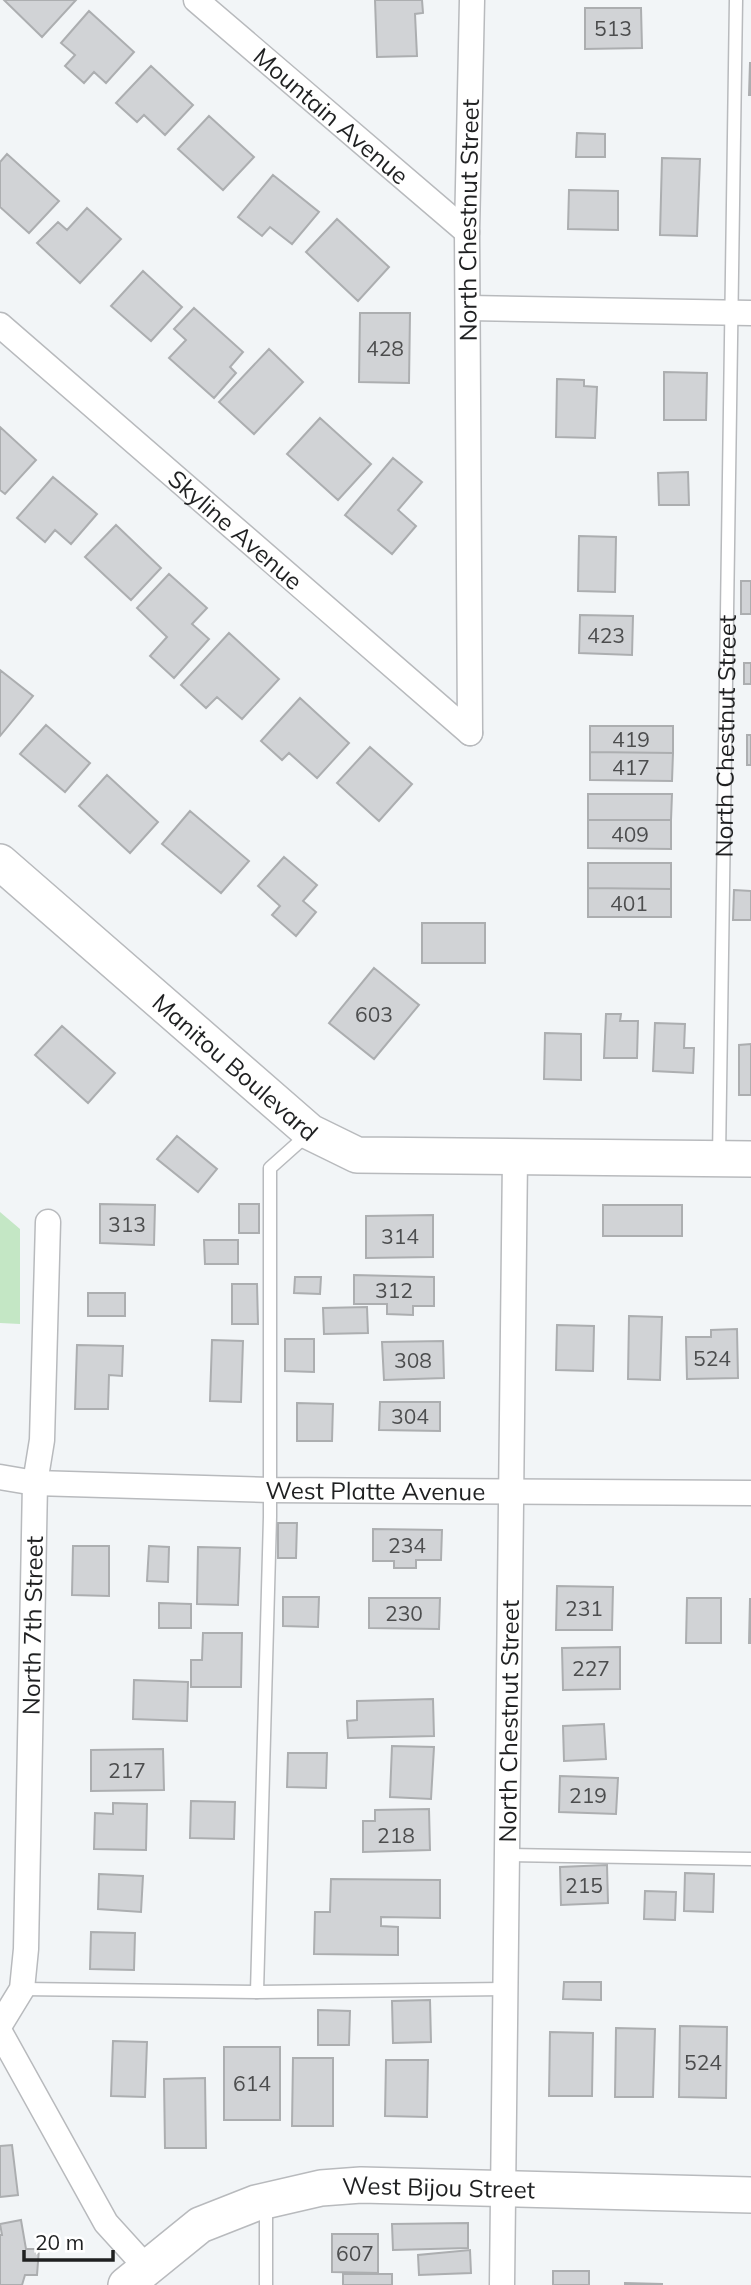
<svg xmlns="http://www.w3.org/2000/svg" width="751" height="2285" font-family="Mulish,sans-serif">
  <rect width="100%" height="100%" fill="#f2f5f7"/>
  <path fill="#c4e7c5" d="M0,1212L20,1229V1324L0,1323Z"/>
  <path fill="#d1d3d6" stroke="#acaeb0" stroke-width="2" d="M4,0H76L42,37Z
    M375,0H422L423,13L415,14L417,56L377,57Z
    M585,8H641L642,48L585,49Z
    M89,11L134,52L106,83L94,72L84,83L65,66L75,55L61,43Z
    M750,63H751V95H749Z
    M151,66L193,105L165,135L144,115L137,122L116,103Z
    M209,116L254,157L223,190L178,149Z
    M577,133L605,134V157H576Z
    M7,154L59,201L29,233L0,207V162Z
    M662,158L700,159L697,236L660,235Z
    M273,175L319,212L292,244L270,227L262,236L238,217Z
    M569,190L618,191V230L568,229Z
    M87,208L121,239L80,283L37,243L58,222L67,230Z
    M337,219L389,267L358,301L306,252Z
    M143,271L182,307L151,341L111,306Z
    M194,308L243,352L230,367L236,373L214,398L169,358L186,340L174,329Z
    M360,313H410L409,383L359,382Z
    M269,349L303,382L254,434L219,402Z
    M664,372L707,373L706,420H664Z
    M557,379L584,380V386L597,387L595,438L556,437Z
    M320,418L371,464L338,500L287,454Z
    M0,427L36,460L5,494L0,490Z
    M393,458L422,482L398,510L416,526L392,554L345,515Z
    M688,472L689,505H659L658,473Z
    M53,477L97,514L71,544L55,530L45,542L17,518Z
    M116,525L161,568L131,600L85,557Z
    M579,536L616,537L615,592L578,591Z
    M169,574L207,608L192,624L209,639L174,678L150,656L167,637L137,608Z
    M741,581H751V614H741Z
    M580,615L633,616L632,655L579,653Z
    M229,633L279,679L242,719L217,697L206,708L181,685Z
    M744,663H751V684H744Z
    M0,670L33,696L0,736Z
    M300,698L349,743L317,778L289,753L282,760L261,741Z
    M46,725L90,763L65,792L20,754Z
    M590,726H673V753L590,752Z
    M747,735H751V765H747Z
    M370,747L412,784L379,821L337,783Z
    M590,752L673,753L672,781L590,780Z
    M107,775L158,822L130,853L79,806Z
    M588,794H672L671,820H588Z
    M190,811L249,861L221,893L162,844Z
    M588,820H671V849L588,848Z
    M284,857L317,885L303,901L316,912L296,936L272,915L280,906L258,886Z
    M588,863H671V889L588,888Z
    M588,888L671,889V917H588Z
    M734,890L751,891V920H733Z
    M422,923H485V963H422Z
    M374,968L419,1005L374,1059L329,1023Z
    M606,1014H621L620,1021H638L637,1058H604Z
    M655,1023L685,1024L684,1048H694L693,1073L653,1071Z
    M62,1026L115,1073L88,1103L35,1055Z
    M545,1033L581,1034V1080L544,1079Z
    M751,1044V1095H739V1045Z
    M177,1136L217,1169L198,1192L157,1159Z
    M100,1204L155,1205L154,1245L100,1243Z
    M239,1204H259V1233H239Z
    M603,1205H682V1236H603Z
    M433,1215V1257L366,1258V1216Z
    M204,1240H238V1264H205Z
    M354,1275L434,1277V1306H413V1315L387,1314V1304H354Z
    M295,1277H321L320,1294L294,1293Z
    M232,1284H257L258,1324H232Z
    M88,1293H125V1316H88Z
    M367,1307L368,1333L324,1334L323,1308Z
    M629,1316L662,1317L660,1380L628,1379Z
    M557,1325L594,1326L593,1371L556,1370Z
    M737,1329L738,1378L687,1379L686,1337H711V1330Z
    M285,1339H314V1372L285,1371Z
    M212,1340L243,1341L241,1402L210,1401Z
    M443,1341L444,1378L384,1380L382,1342Z
    M77,1345L123,1346L122,1376L109,1375L108,1409H75Z
    M380,1402H440V1431L379,1430Z
    M297,1403L333,1404L332,1441H297Z
    M278,1523H297L296,1558H278Z
    M373,1529L442,1530L441,1560H416V1568H394V1561H373Z
    M73,1546H109V1596L72,1595Z
    M149,1546L169,1547L168,1582L147,1581Z
    M198,1547L240,1548L238,1605L197,1604Z
    M557,1586L613,1587L612,1630H556Z
    M283,1597H319L318,1627L283,1626Z
    M369,1598H440L439,1629L369,1628Z
    M687,1598H721V1643H686Z
    M750,1599H751V1643H749Z
    M159,1603L191,1604V1628H159Z
    M203,1633H242L241,1687H191V1660H202Z
    M620,1647V1689L563,1690L562,1648Z
    M134,1680L188,1682L187,1721L133,1719Z
    M433,1699L434,1736L348,1738L347,1721L357,1720V1701Z
    M604,1724L606,1759L564,1761L563,1726Z
    M392,1746L434,1747L431,1799L390,1797Z
    M163,1749L164,1790L91,1791V1750Z
    M288,1753H327L326,1788L287,1787Z
    M560,1776L618,1778L616,1814L559,1812Z
    M191,1801L235,1802L234,1839L190,1838Z
    M113,1803L147,1804L146,1850L94,1849L95,1813L113,1814Z
    M429,1809L430,1850L363,1852V1821H375V1810Z
    M607,1865L608,1903L561,1905L560,1867Z
    M685,1873L714,1874L713,1912L684,1911Z
    M99,1874L143,1876L141,1912L98,1909Z
    M331,1879L440,1880V1918L381,1917V1926L398,1927V1955L314,1954L315,1912H330Z
    M645,1891L676,1892L675,1920L644,1919Z
    M91,1932L135,1933L134,1970L90,1969Z
    M564,1982H601V2000L563,1999Z
    M430,2000L431,2042L393,2043L392,2001Z
    M318,2010L350,2011L349,2045H318Z
    M680,2026L727,2027L726,2098L679,2097Z
    M616,2028L655,2029L653,2097H615Z
    M550,2032L593,2033L592,2096H549Z
    M113,2041L147,2042L145,2097L111,2096Z
    M224,2047H280V2120H224Z
    M293,2058H333V2126H292Z
    M386,2060H428L427,2117L385,2116Z
    M205,2078L206,2148H165L164,2079Z
    M12,2145L18,2195L0,2197V2146Z
    M21,2220L26,2249H39L37,2275H25L22,2285H0V2235H2L0,2224Z
    M468,2223V2248L393,2250L392,2224Z
    M332,2234H378V2273L332,2272Z
    M470,2250L471,2273L419,2275L418,2255Z
    M553,2271H589V2285H553Z
    M343,2274H392V2285H343Z
    M625,2283L662,2284V2285H625Z"/>
  <g fill="none" stroke-linecap="round" stroke-linejoin="round">
    <g stroke="#b8babd" stroke-width="15">
      <g id="lane">
        <path id="s1" d="M719,1158L736,0"/>
        <path d="M506,1855L751,1859"/>
        <path d="M22,1989L257,1992L505,1989"/>
        <path d="M257,1992L270,1517V1168L307,1135"/>
        <path d="M266,2285V2205"/>
      </g>
    </g>
    <g stroke="#b8babd" stroke-width="27">
      <g id="street">
        <path id="s2" d="M196,0L467,232"/>
        <path d="M469,308L751,313"/>
        <path id="s3" d="M0,325L470,733"/>
        <path id="s4" d="M470,733L467,232L472,0"/>
        <path id="s5" d="M0,1477L35,1483L270,1490L751,1493"/>
        <path id="s6" d="M0,2025L22,1989L26,1949L35,1483L42,1440L48,1222"/>
        <path d="M0,2032L106,2223L146,2267"/>
        <path id="s7" d="M502,2285L515,1157"/>
      </g>
    </g>
    <g stroke="#b8babd" stroke-width="38">
      <g id="secondary">
        <path id="s8" d="M0,862L310,1132L357,1155L751,1159"/>
        <path id="s9" d="M126,2285L200,2225L256,2203L321,2188L361,2185L751,2195"/>
      </g>
    </g>
    <use href="#lane" stroke="#fff" stroke-width="12"/>
    <use href="#street" stroke="#fff" stroke-width="24"/>
    <use href="#secondary" stroke="#fff" stroke-width="35"/>
  </g>
  <g text-anchor="middle" dominant-baseline="central" stroke-width="7" stroke-linejoin="round" paint-order="stroke">
    <g font-size="21" fill="#4c4d4e">
      <text x="613" y="28">513</text>
      <text x="385" y="348">428</text>
      <text x="606" y="635">423</text>
      <text x="631" y="739">419</text>
      <text x="631" y="767">417</text>
      <text x="630" y="834">409</text>
      <text x="629" y="903">401</text>
      <text x="374" y="1014">603</text>
      <text x="127" y="1224">313</text>
      <text x="400" y="1236">314</text>
      <text x="394" y="1290">312</text>
      <text x="712" y="1358">524</text>
      <text x="413" y="1360">308</text>
      <text x="410" y="1416">304</text>
      <text x="407" y="1545">234</text>
      <text x="584" y="1608">231</text>
      <text x="404" y="1613">230</text>
      <text x="591" y="1668">227</text>
      <text x="127" y="1770">217</text>
      <text x="588" y="1795">219</text>
      <text x="396" y="1835">218</text>
      <text x="584" y="1885">215</text>
      <text x="703" y="2062">524</text>
      <text x="252" y="2083">614</text>
      <text x="355" y="2253">607</text>
    </g>
    <g font-size="24" fill="#1f2021" stroke="#fff">
      <text stroke="none"><textPath href="#s2" startOffset="178">Mountain Avenue</textPath></text>
      <text stroke="none"><textPath href="#s4" startOffset="513">North Chestnut Street</textPath></text>
      <text stroke="none"><textPath href="#s3" startOffset="312">Skyline Avenue</textPath></text>
      <text stroke="none"><textPath href="#s1" startOffset="422">North Chestnut Street</textPath></text>
      <text stroke="none"><textPath href="#s8" startOffset="312">Manitou Boulevard</textPath></text>
      <text stroke="none"><textPath href="#s5" startOffset="376">West Platte Avenue</textPath></text>
      <text stroke="none"><textPath href="#s6" startOffset="406">North 7th Street</textPath></text>
      <text stroke="none"><textPath href="#s7" startOffset="564">North Chestnut Street</textPath></text>
      <text stroke="none"><textPath href="#s9" startOffset="340">West Bijou Street</textPath></text>
    </g>
  </g>
  <path d="M24 2250v10h89v-10" fill="none" stroke="#1f2021" stroke-width="3.5"/>
  <text x="35" y="2250" font-size="21" fill="#1f2021" stroke="#ffffff" stroke-width="5" paint-order="stroke">20 m</text>
</svg>
